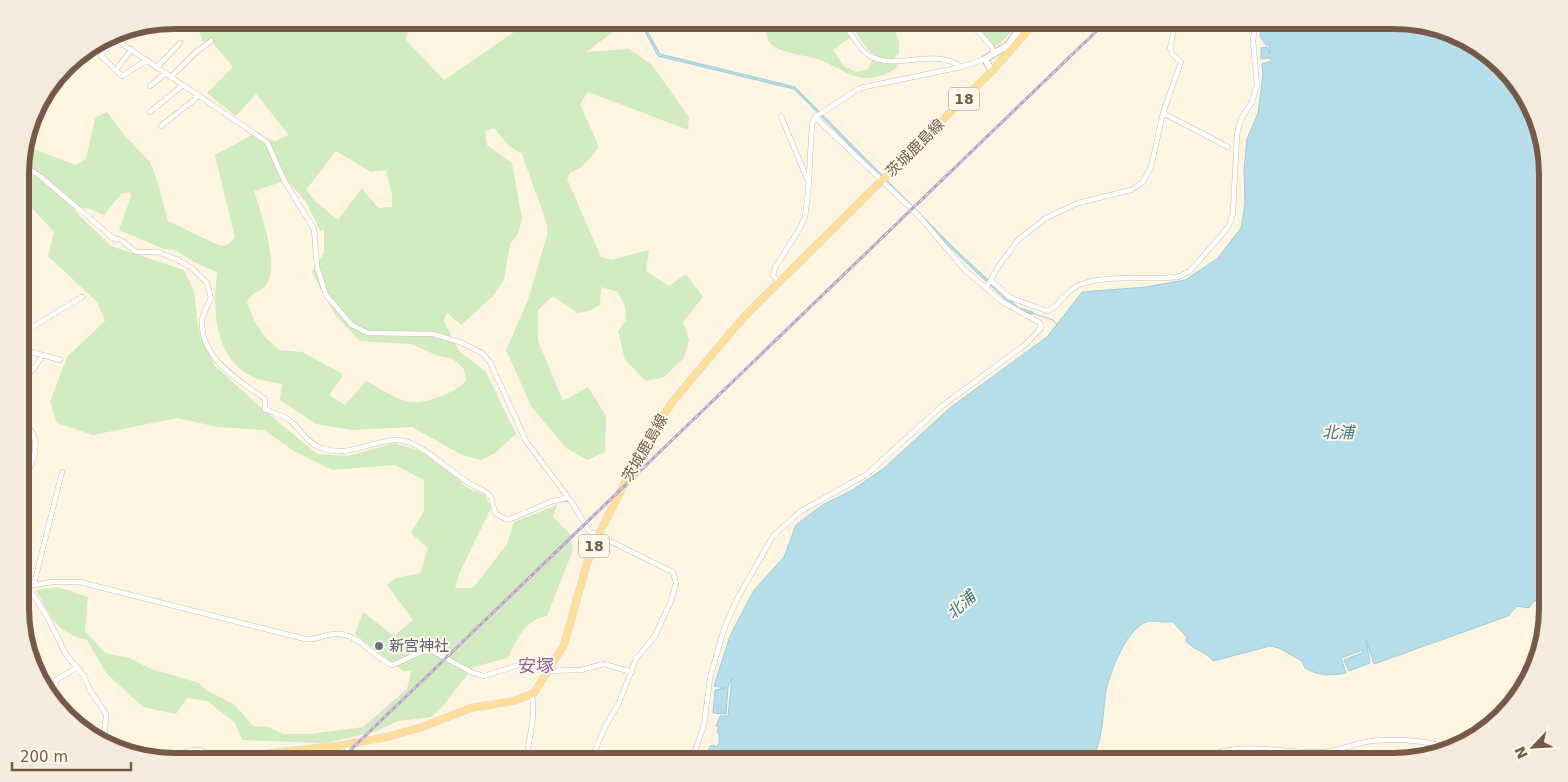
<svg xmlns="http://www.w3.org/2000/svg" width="1568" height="782" font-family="'DejaVu Sans','Noto Sans JP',sans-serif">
  <rect width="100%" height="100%" fill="#fdf4e2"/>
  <path fill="#d0ebc0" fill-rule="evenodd" d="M196,20H415L405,39L444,80L514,32L516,20H612L613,32L586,52L629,49L652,65L689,117L688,130L588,92L580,104L599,147L582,167L570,173L567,179L601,257L611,260L649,250L646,271L669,286L686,274L703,297L683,322L689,340L684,358L664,377L646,381L625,360L618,331L626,320L625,306L618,292L601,287L600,305L589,311L577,313L553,296L538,310V341L563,401L588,387L606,416L605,452L587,460L566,448L531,406L506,350L528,300L547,235V224L522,154L509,146L494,128L485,131L487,145L512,163L522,219L518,234L510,244L504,280L492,297L461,325L447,313L444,321L459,351L486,372L516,434L495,453L481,460L462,455L412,427L351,430L316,424L280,400L282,384C273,382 261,381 253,377C213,357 213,310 217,272L196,263L174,250L164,249L119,230L131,196L130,192L121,194L104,215L88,208L74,210L111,246L184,270L194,292L199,331L214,365L256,403L317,454L348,456L395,443L420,451L437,463L438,462L466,487L485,495L491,508L460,572L455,588H473L507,544L514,522L557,505L553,517L570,534L573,550L547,616C526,619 515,641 508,658L473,667L442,707L431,717L398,721L375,732L324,743L242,740L235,723L207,701L187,698L176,714L143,707L106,673L87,640C55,632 51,617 36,590L58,587L88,597L85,631L105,653L129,658L151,669L199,683L206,690L235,705L253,726L269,727L283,734H310L363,727L407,689L411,671H403L355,634L363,612L394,636L413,620L387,585L396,578L420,573L428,549L411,533L424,511V480L395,465L332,470L294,451L264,430L218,427L177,418L93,435L57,423L50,402L67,357L105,321L97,302L48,256L54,232L28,204L20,203V163L25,146L76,165L86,159L95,118L107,112L125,136L150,162L157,180L168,221L220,246L227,245L235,238L215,155L252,135L276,141L289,135L256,94L236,116L207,93L233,67L213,43L202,41ZM336,151L371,172L386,170L392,195V207L378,208L362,188L338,220L316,202L306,190ZM287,180L307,203L320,231L324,229V253L312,272L336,316L360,341L411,344L436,355L453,359L464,369L466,381C455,393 420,407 405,401C391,397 379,387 366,381L345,405L329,395L342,377L341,373L302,352L279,350L265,337L254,320L247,302C253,290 260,293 266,285C280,267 261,212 254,191Z
    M775,20H801L800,25L807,33L820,20H839L852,36L833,50L844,66L855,72L868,69L873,58L899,65C895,69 889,73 883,75C853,85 841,66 814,58C796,53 760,53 767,25Z
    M847,20H868L875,26L881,20H890L899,41V54L893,59C866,60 862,37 847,20Z
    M972,20H1020L1006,38L995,47Z"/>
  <path fill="#b6dee8" stroke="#9ccdda" d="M639,20H641L660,54L795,87L956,250L1011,301L1019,308L1033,312L1032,314L1018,310L1009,303L954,251L794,89L658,56Z
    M1263,20H1394L1462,36L1522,88L1547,154L1548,601H1534L1529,608L1517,606L1508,616L1374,664L1366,640L1370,663L1349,671L1344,660L1362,653L1363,650L1341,658L1346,673C1330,676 1319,676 1305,668L1302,661L1279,648L1270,646L1213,661C1207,651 1194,651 1186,641L1187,637L1172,621C1164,624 1155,619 1146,622C1127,629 1110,671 1106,691C1102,716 1104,740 1090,762H696L707,754L710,746L714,745L716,747L719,744V734L717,732L719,727L716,726L720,716H728L732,678L728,687L726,714L713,713L715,690L725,688L714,686L730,636L754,590L784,557L796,525L824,504L851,491L883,469L951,407L1047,337L1082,292L1146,287L1185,280L1217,259L1241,228L1245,204L1244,170L1247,139L1258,113L1263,75L1262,64L1271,61V58L1261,59V48L1267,47L1270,54L1269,45H1266L1260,36Z"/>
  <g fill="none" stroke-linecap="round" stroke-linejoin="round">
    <path stroke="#9ccdda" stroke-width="1" d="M1032,313L1053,320L1057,325"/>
    <g stroke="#d1beab" stroke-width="5.5">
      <path id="street" d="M841,20C850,30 856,46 867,54C894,73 934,46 961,67
        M968,20L991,46L995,54
        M109,35L267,142L285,182L314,229L317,267L326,295L352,325L368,333L433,334L460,342L482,353L490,362L526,441L573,504L589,531L673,572L676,583L671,601L655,636L636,659L619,703L605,727L590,762
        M113,38L101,56L122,76L147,60
        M157,67L180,43
        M116,70L132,49
        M171,77L196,52L211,41
        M150,86L166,73
        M150,112L183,85
        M1163,113L1228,147
        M781,116L808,181
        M161,126L199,96
        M21,163L41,177L113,238L121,240L136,252H158L178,260L192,268L207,283L211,298C208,305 203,313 202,320C200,358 238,380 265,399V409C273,413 282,415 289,420C300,428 308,444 321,448C350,458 369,441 396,440C417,438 449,471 467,482C475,487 484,489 490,496C493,501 493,509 496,514L508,520L553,501L568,498
        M992,281L1009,297L1047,311C1060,307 1065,290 1079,285C1106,274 1148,280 1178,277L1190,271L1212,246L1229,226L1233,213L1237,134L1241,119L1252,102L1257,85L1253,40L1256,20
        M778,282L773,275L775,268L800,228L805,217L808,194L812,124L815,117L860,88L961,67L985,59
        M986,288L998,267L1018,240L1046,218L1078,203L1131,190L1143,182L1151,167L1163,113L1181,62L1173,55L1170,48L1176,20
        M21,334L82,297
        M21,349L60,360
        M32,371L43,355
        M21,420C48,442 31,462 21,488
        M21,583L28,586L49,620L65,653L84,676L90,690L106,714L104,744
        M34,584L62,472
        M28,586L52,582H80L305,639C318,641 328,632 341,634C360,637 374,657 392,665C404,661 421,650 431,650L473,673L484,676L519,665L544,671L581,670L604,664L632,672
        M47,691L56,685V680L76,668
        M164,760C178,755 199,742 211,757
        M344,762L351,753L344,745
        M526,762C527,747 538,707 531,695
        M691,762L704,725L710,678L724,629L736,601L773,536L801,511L866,475L942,406L1026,344L1041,328L1040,323L1001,301L964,269L919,216L815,117
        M1197,762C1234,737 1283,755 1324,752C1336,751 1349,746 1361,743C1390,737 1419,740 1448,747"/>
    </g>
    <g stroke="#d4bea8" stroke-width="8">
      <path id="secondary" d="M992,71L985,59L1008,45L1026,20
        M199,762C207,756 215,754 222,762"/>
    </g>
    <g stroke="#ded7d3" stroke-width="8">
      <path id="primary" d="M233,762L263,754L344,745L391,736L422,727L471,708L514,701L534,693L564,645L587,563L598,536L644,445L673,401L743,318L992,71L1037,20"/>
    </g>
    <use href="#street" stroke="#fff" stroke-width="4.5"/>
    <use href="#secondary" stroke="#fff" stroke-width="6"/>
    <use href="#primary" stroke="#ffde98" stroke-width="7"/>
    <g stroke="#b7a1c7" stroke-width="3">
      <path id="rail" d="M338,762L1108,20"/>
    </g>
    <use href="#rail" stroke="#fff8ea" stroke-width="1" stroke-dasharray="4" stroke-linecap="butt"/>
  </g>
  <circle fill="#6b7280" stroke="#fff8ea" stroke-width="2" cx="379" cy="646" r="5"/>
  <g text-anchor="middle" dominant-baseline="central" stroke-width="4" stroke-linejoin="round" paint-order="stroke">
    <g fill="#fff8ea" stroke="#9f8978" stroke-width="1">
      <rect x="949" y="87.5" width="30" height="23" rx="4"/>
      <rect x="579" y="534.5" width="30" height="23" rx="4"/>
    </g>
    <g font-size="14" font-weight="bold" fill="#765a47">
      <text x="964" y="99">18</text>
      <text x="594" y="546">18</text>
    </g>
    <g font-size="15" fill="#765a47" stroke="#fff8ea">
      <text transform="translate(915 148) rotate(-45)">茨城鹿島線</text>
      <text transform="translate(645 448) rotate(-60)">茨城鹿島線</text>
    </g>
    <g font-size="15" fill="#5b616d" stroke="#fff8ea" text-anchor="start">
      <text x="389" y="646">新宮神社</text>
    </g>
    <g font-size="16" font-style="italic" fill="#3d7584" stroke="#fff8ea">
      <text x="1338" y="432">北浦</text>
      <text transform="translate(961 605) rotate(-42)">北浦</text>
    </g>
    <g font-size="18" fill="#8a629a" stroke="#fff8ea">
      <text x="536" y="665">安塚</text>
    </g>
  </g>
  <path d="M0 0H1568V782H0ZM174 29H1394A145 145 0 0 1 1539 174V608A145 145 0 0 1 1394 753H174A145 145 0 0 1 29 608V174A145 145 0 0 1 174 29Z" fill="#f4ebdd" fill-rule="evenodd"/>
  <path fill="none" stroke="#765a47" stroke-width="6" d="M174 29H1394A145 145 0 0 1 1539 174V608A145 145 0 0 1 1394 753H174A145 145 0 0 1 29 608V174A145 145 0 0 1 174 29Z"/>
  <g transform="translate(1533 747) rotate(245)" stroke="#fff8ea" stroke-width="4" paint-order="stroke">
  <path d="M0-4L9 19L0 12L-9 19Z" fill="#765a47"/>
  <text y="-8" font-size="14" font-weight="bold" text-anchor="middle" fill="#765a47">N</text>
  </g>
  <path d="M12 762v8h119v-8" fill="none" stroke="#765a47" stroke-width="2.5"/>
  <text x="20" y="762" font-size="15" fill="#765a47" stroke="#fff8ea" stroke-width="4" paint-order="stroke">200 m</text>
</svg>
